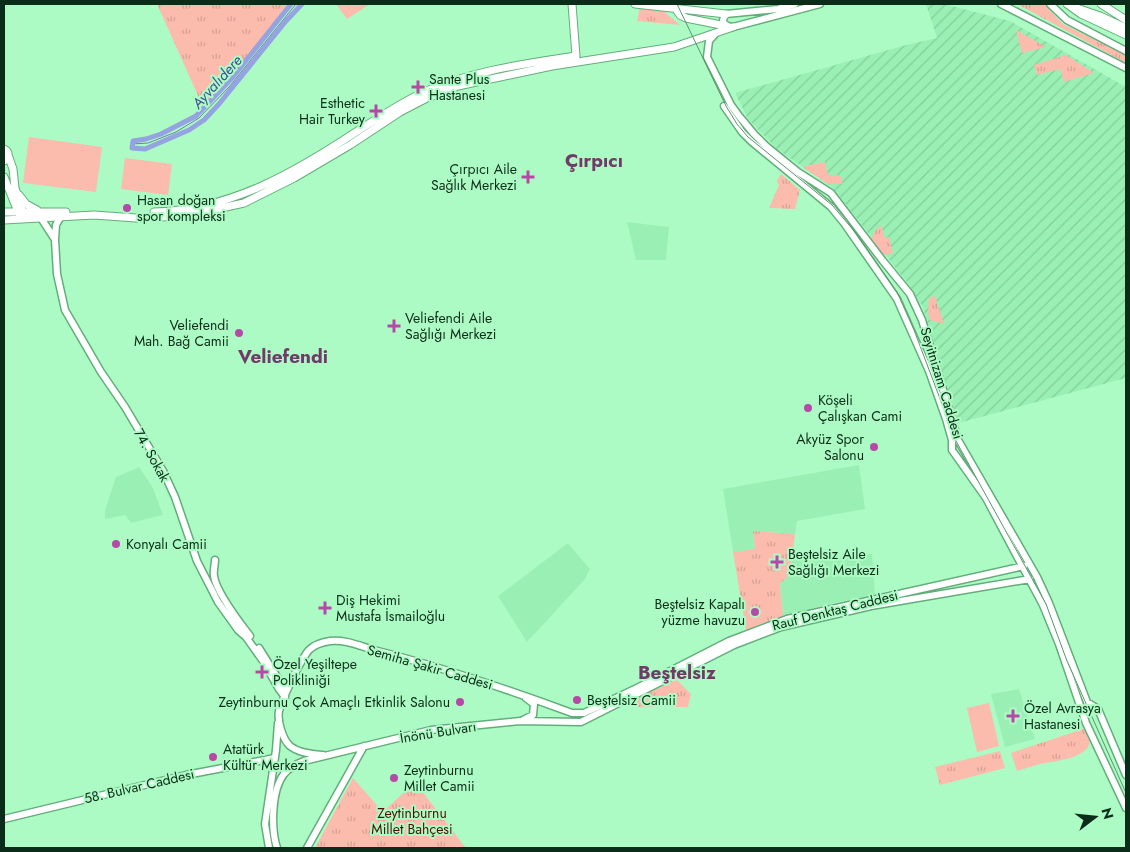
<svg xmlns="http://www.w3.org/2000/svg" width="1130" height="852" font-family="Jost,sans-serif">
  <defs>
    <pattern id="industrial-furrows" width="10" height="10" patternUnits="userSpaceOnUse" patternTransform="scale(1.25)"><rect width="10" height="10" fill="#9af0b4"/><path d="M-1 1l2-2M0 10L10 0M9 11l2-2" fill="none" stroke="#83ce9a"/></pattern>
    <pattern id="grass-tufts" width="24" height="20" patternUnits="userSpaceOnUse" patternTransform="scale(1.25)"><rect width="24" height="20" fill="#fbbbad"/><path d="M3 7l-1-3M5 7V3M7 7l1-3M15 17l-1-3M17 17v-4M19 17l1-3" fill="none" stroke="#d6a194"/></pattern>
  </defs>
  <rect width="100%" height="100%" fill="#adfbc4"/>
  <path fill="#9af0b4" d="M627,222L669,227L666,260H636Z
    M859,465L865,509L797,521L795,534L753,531L755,549L733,552L723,489Z
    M139,467L153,488L163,515L131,523L125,515L105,519V510L116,477Z
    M568,543L590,569L585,579L527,642L498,596Z
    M872,554L875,595L834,603L783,616L780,584L790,574L793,555L808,560Z
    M1019,689L1035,739L1005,747L991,694Z"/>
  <path fill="url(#industrial-furrows)" d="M926,4H944L1010,21L1126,87V378L955,424L923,307L909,285L833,188L777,149L748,119L735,93L906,45L937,38Z"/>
  <path fill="url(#grass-tufts)" d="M157,4H291L232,78L204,109Z
    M1024,4H1044L1063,24L1126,55V63L1019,5Z
    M640,7L661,9L680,25L637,21Z
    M1016,30L1046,47L1022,53Z
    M1066,55L1094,73L1064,82L1060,69L1037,75L1034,65Z
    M825,162L828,175H840L843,184H828L804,168L805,166Z
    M781,174L800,190L795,209L769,208L779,185L777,181Z
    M881,225L885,238L889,237L893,253L883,255L870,240L876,230Z
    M935,296L944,324L930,320L928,311L929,298Z
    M753,531L795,534L790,574L780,584L783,616L746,630L733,552L755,549Z
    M675,680L678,681L691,694L688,707H632L630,702Z
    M1086,728C1087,731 1090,736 1090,739C1091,759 1053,761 1040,764C1032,766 1024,769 1017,771L1011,753Z
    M1000,751L1005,768L940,785L935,767Z
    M353,778L383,812L415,782L466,848H315Z"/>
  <path fill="#fbbbad" d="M336,4H370L347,19Z
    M29,137L102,147L96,192L23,183Z
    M125,158L172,164L168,195L121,189Z
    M989,703L999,746L977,752L967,708Z"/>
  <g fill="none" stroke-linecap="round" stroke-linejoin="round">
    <path stroke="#6c80a5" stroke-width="1" d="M132,144L148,143L176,132L199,118L229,87L296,4"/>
    <path stroke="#95a4e1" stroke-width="5" d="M291,4L232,78L196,116L161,134L146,139L133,141L132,148L145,149L189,130L204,120L219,104L286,21L302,4"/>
    <g stroke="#62ae7b" stroke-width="9">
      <path id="secondary" d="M795,4L778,9L726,14C720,22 724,26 733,27L820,4
        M1001,4L1126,68
        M1050,4L1067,20L1126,51
        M715,34L709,41L707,57L731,105L739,116L754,134L766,146L798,172L831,193L883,261L910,294L922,320L958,440L1037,577L1049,603L1087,702L1098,709L1126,775
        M724,106L742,132L752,142L831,207L844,223L897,299L929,371L946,419L952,440V450L986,498L1043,605L1059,644L1086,723L1126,808
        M62,214L56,225L55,240L57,274L65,310L101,372L125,407L163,471L175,497L197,561L218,602L238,630L246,637L263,661L279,689L285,697
        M41,218L54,238
        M215,560C215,565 213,571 214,576C216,592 240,623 250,636
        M259,648L282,685L287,690
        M523,720L533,715L534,704L526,698
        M323,755C312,754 299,753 290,746C283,740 277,721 279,711C282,699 301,659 309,650C314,645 323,642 330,641C344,639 360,646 374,650C441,667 507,689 572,713H584L637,688L729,641L787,619L1024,566
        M4,819L186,775L275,758
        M269,848L265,824L276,750L278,723
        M277,848C271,829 271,791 284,774C289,768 296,764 304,761L431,730L520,721L581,722L734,645L781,627L871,606L1030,579
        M307,848L364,746"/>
    </g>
    <g stroke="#62ae7b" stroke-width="9">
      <path id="primary" d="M635,4L726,14
        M1067,4L1081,14L1126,35
        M675,8L680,15L686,18L726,26
        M4,149C10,152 9,158 4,161
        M8,155L13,169L15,188L23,212L22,215
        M4,177L19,214
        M19,195L26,204L37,210
        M4,212H66
        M154,212C230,210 294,173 356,132C378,118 399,104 422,93C470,71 524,64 576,56L572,4
        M4,220L94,215L136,218L185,216L244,203L294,178L350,145L400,112L427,98L458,86L552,66L674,47L733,27"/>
    </g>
    <g stroke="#62ae7b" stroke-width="9">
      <path id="trunk" d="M1101,4L1126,20
        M1071,6L1100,16L1126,28"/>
    </g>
    <use href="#secondary" stroke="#fff" stroke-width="6"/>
    <use href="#primary" stroke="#fff" stroke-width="7"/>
    <use href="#trunk" stroke="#fff" stroke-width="7"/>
    <path stroke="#5c946e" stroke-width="1" d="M677,4L726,106L737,124L748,137L832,205L855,232L897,292L914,330L956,441L1046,604L1067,661L1126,793"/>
  </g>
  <g fill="#b649a7" stroke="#adfbc4" stroke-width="2">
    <path d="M415.5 79.5h5v5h5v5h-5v5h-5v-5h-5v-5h5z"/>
    <path d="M373.5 103.5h5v5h5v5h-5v5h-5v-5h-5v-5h5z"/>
    <path d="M525.5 169.5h5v5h5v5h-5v5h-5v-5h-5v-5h5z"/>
    <circle cx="127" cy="208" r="5"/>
    <path d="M391.5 318.5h5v5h5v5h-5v5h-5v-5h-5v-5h5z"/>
    <circle cx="239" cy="333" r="5"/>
    <circle cx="808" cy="408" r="5"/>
    <circle cx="874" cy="447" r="5"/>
    <circle cx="116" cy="544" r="5"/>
    <path d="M774.5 554.5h5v5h5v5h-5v5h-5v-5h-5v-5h5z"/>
    <path d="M322.5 600.5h5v5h5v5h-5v5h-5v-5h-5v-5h5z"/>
    <circle cx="755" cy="612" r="5"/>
    <path d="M259.5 664.5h5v5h5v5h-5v5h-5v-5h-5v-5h5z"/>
    <circle cx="577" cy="700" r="5"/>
    <circle cx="460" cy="702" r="5"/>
    <path d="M1010.5 708.5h5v5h5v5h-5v5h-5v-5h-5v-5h5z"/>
    <circle cx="213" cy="757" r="5"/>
    <circle cx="394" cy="778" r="5"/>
  </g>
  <g text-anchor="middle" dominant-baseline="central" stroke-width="4" stroke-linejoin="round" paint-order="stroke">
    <g font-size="14" fill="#0b2c18" stroke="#adfbc4" text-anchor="start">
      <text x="429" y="79">Sante Plus<tspan x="429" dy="16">Hastanesi</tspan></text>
      <text x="365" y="103" text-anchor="end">Esthetic<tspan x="365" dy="16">Hair Turkey</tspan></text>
      <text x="517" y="169" text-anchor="end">Çırpıcı Aile<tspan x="517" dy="16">Sağlık Merkezi</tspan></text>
      <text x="137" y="200">Hasan doğan<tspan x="137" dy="16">spor kompleksi</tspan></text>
      <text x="405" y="318">Veliefendi Aile<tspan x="405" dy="16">Sağlığı Merkezi</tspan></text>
      <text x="229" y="325" text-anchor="end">Veliefendi<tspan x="229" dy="16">Mah. Bağ Camii</tspan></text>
      <text x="818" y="400">Köşeli<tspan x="818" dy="16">Çalışkan Cami</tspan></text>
      <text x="864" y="439" text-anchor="end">Akyüz Spor<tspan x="864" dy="16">Salonu</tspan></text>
      <text x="126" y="544">Konyalı Camii</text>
      <text x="788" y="554">Beştelsiz Aile<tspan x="788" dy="16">Sağlığı Merkezi</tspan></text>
      <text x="336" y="600">Diş Hekimi<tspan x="336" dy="16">Mustafa İsmailoğlu</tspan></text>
      <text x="745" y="604" text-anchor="end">Beştelsiz Kapalı<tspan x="745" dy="16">yüzme havuzu</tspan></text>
      <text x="273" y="664">Özel Yeşiltepe<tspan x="273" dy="16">Polikliniği</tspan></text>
      <text x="587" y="700">Beştelsiz Camii</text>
      <text x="450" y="702" text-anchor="end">Zeytinburnu Çok Amaçlı Etkinlik Salonu</text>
      <text x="1024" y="708">Özel Avrasya<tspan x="1024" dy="16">Hastanesi</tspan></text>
      <text x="223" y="749">Atatürk<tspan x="223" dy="16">Kültür Merkezi</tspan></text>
      <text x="404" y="770">Zeytinburnu<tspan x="404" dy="16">Millet Camii</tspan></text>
    </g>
    <g font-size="14" fill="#0b2c18" stroke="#adfbc4">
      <text transform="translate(942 383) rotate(73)">Seyitnizam Caddesi</text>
      <text transform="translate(152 455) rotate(61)">74. Sokak</text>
      <text transform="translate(835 610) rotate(-14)">Rauf Denktaş Caddesi</text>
      <text transform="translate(430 667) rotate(16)">Semiha Şakir Caddesi</text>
      <text transform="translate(438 732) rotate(-9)">İnönü Bulvarı</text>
      <text transform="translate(139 786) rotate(-13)">58. Bulvar Caddesi</text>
    </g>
    <g font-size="14" fill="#4f1004" stroke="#adfbc4">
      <text x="412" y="813">Zeytinburnu<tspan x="412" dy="16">Millet Bahçesi</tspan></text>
    </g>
    <g font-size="15" font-style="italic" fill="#424f98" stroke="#adfbc4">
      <text transform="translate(217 82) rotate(-48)">Ayvalıdere</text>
    </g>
    <g font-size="19" font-weight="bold" fill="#713a69" stroke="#adfbc4">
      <text x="594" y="160">Çırpıcı</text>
      <text x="283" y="356">Veliefendi</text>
      <text x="677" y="672">Beştelsiz</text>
    </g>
  </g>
  <rect width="1130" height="852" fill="none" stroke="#0b2c18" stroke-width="10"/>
  <g transform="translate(1095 817) rotate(74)" stroke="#adfbc4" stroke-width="4" paint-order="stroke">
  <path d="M0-4L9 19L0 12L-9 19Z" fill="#0b2c18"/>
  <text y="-8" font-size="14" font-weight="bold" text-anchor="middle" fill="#0b2c18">N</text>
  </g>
</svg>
